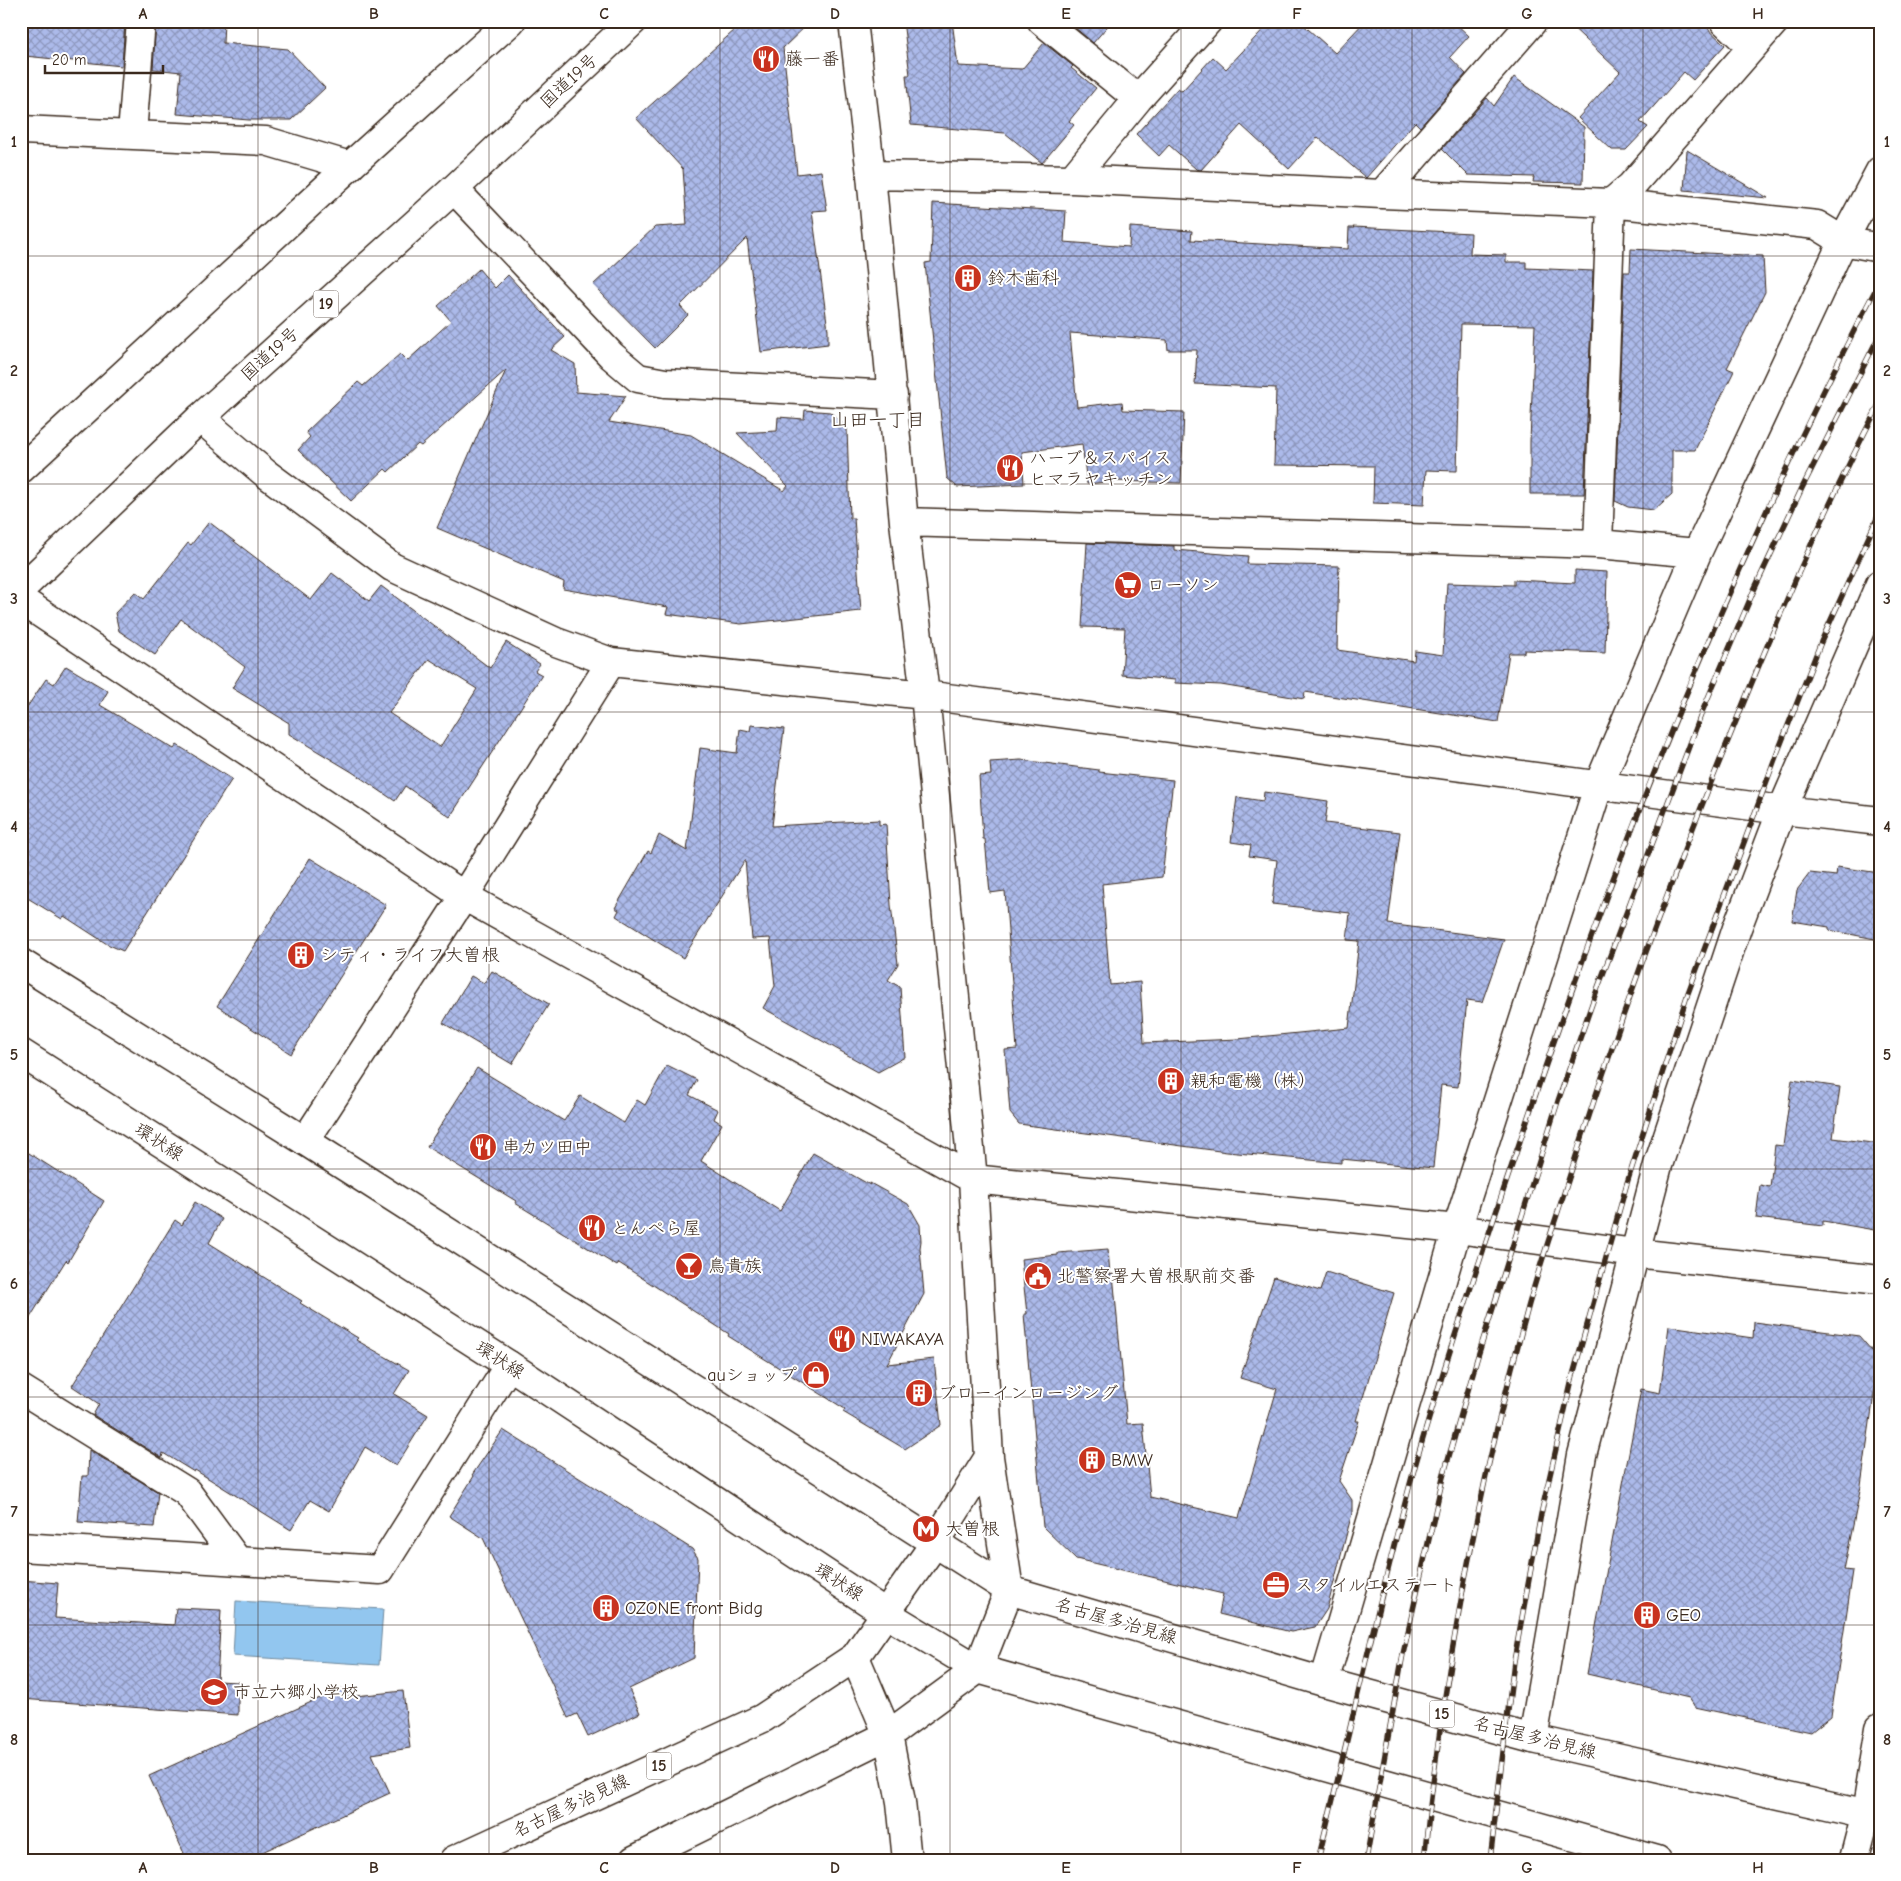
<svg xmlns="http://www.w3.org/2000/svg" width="1901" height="1881" font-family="'Comic Neue','Klee One',sans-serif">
  <defs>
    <pattern id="building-cross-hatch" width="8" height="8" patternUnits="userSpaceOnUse" patternTransform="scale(1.25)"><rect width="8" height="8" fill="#acbaea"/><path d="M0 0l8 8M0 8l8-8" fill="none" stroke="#8d97bd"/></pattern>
  </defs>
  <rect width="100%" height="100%" fill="#fff"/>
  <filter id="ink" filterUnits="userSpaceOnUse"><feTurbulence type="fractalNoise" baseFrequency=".02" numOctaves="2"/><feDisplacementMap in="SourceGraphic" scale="10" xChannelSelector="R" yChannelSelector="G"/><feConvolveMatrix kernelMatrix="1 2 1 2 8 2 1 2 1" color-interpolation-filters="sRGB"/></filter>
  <g filter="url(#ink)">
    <path fill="#92c6ef" stroke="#6f889b" d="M236,1601L383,1609L379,1665L233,1656Z"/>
    <path fill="url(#building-cross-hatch)" stroke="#3b2a1e" fill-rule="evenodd" d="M28,21H125L122,66L25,56Z
      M156,21H224L223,43L288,49L325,88L291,120H249L177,114L181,72L153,69Z
      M745,21H811L783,48L797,174L821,171L827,210L812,211L828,330V344L761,352L747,238L680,306L688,315L655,348L593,285L655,227L687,225L683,169L636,118Z
      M903,21H952L958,66L1022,69L1044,43L1073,66L1071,68L1096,88L1069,121L1074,125L1042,163L1005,133L911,125L906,75H910Z
      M1067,21H1112L1093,43Z
      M1271,21H1299L1335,53L1365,21H1453L1469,36L1450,57L1466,74L1420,127L1415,122L1366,178L1318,137L1289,169L1241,125L1201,170L1196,169L1169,145L1159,156L1136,134L1178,88L1182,91L1213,57L1226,69Z
      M1566,21H1700L1725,45L1693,80L1684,72L1640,122L1648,127L1626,150H1612L1578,118L1620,72Z
      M1514,77L1584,127L1583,183L1533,182L1534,177L1468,175L1442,149L1487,98L1494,106Z
      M1687,150L1768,198L1684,190Z
      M933,203L1066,211L1064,242L1129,247L1130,227L1192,231L1191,240L1348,249L1349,228H1354L1353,227L1471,233L1470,254L1506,255V262H1526V268L1593,271L1584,494H1530V441L1535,325L1461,324L1457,471L1426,470L1424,505L1373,503L1374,466L1274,465L1276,388L1195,384L1197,350H1168L1167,340L1070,333L1077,407L1122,402L1123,410L1184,412L1181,483L1114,481L1087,484L1082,444L1022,452L1024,484L957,487L947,478L925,263L931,262Z
      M1631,249L1763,256L1765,292L1727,368L1734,371L1695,450H1672V494L1654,510L1628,507L1615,501L1624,272H1630Z
      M479,269L495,288L508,275L565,337L551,350L575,364L576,392L626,396L609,422L691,435L784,491L788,486L737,433L777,431L778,417L804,419L805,410L830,412L847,428L850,518H854L861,611L741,624L666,614L668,607L563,589L564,582L437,528L506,370L421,446L418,444L388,472L385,469L351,501L298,450L310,437L306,432L358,382L363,386L400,354L407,361L451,321L438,306Z
      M209,522L311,600L332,573L369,601L381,586L490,668L506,642L540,664L535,671L542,675L450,817L405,786L395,801L352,772L289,734V723L232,688L245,667L181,619L155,655L119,631L115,613L135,592L144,599L188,543L191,545ZM429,659L477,689L440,747L389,713Z
      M1087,543L1174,546V550L1248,556L1247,564L1339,566L1337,650L1414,661L1415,651L1443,655L1447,583L1514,585V580L1575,583V570L1607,572L1605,653L1524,650V653H1509L1498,722L1305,692L1304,699L1221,685L1175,683V680L1122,675L1125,628L1082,627Z
      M66,666L108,691L100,705L174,749L177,745L232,779L123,951L107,944L64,916L62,919L21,894V716L46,679L54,684Z
      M751,725L784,729L772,826L879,820V825L886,824L891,905L898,964L888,980L900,987L905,1057L878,1072L763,1008L775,986L770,938L752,939L745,860L683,958L616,916L619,910L615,908L648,851L651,853L659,835L687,851L700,748L737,753L740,729L750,731Z
      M1021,760L1099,770V772L1173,780L1162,877L1102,884L1110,985L1140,982L1144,1043L1238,1039L1349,1028L1359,941L1347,940L1350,913L1272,904L1277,860L1249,856L1251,845L1231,842L1237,797L1263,801L1264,792L1328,801L1325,823L1400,832L1388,924L1504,939L1482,1002L1467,1000L1458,1087L1441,1085L1433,1168L1341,1159V1163L1227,1152L1019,1124L1010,1113L1005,1050L1017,1049L1005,891L990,893L985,839H983L979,776L991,775L990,762Z
      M310,858L386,905L291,1054L217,1006Z
      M1837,867L1880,873V940L1829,930V927L1792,921L1797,890L1810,873L1836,876Z
      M492,971L549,1004L512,1064L443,1023L471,976L484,983Z
      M667,1065L697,1080L689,1095L718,1110L714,1119L722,1124L701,1161L780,1211L813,1153L870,1185V1183L908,1204L920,1225L921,1241L920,1248L924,1294L887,1364L934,1359L941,1425L905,1449L843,1412L845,1409L728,1336L729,1334L619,1263L617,1266L515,1203L516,1201L427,1147L477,1068L564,1121L580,1096L624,1123L637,1100L645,1105Z
      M1792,1080L1840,1087L1833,1138L1880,1144V1231L1823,1221V1226L1756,1218L1760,1185L1770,1187L1775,1145L1783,1146Z
      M21,1148L104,1201L68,1262L66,1260L21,1332Z
      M195,1202L222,1219L209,1243L302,1301L300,1303L358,1338L356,1340L409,1370L394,1394L428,1415L396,1466L365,1447L329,1511L310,1500L291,1530L195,1470L194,1472L163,1453L162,1458L93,1415L99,1404L72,1386L175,1220L182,1225Z
      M1108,1249L1110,1275L1113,1274L1127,1424L1143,1423L1150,1497L1239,1518L1277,1389L1240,1378L1274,1277L1320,1291L1326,1272L1394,1293L1356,1421H1359L1339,1481L1352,1500V1513L1327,1609L1315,1627L1291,1632L1219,1614L1223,1594L1076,1559L1043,1527L1024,1314H1027L1021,1259L1058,1255V1253Z
      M1754,1322L1859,1336L1879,1359L1861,1486L1844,1570L1853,1571L1831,1716L1811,1732L1695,1707L1689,1698L1587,1674L1641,1389L1660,1393L1669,1326L1753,1338Z
      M503,1430L692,1549L698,1558L694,1658L629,1689L640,1713L588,1737L577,1714L568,1718L483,1538L449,1516L474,1476L472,1475Z
      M89,1450L158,1492L154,1527L78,1522L82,1476H88Z
      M21,1580L58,1583L55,1618L174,1625L176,1608L221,1610L217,1681L238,1682V1715L21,1699Z
      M342,1688L346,1697L403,1691L410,1748L372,1754L390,1793L245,1860H187L149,1776Z"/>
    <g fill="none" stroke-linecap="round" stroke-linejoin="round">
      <g stroke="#3b2a1e" stroke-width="31">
        <path id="minor" d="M853,21L871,175L904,522L925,695L973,1179L989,1457L1009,1590L978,1669
          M1042,21L1138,99
          M1724,21L1752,47
          M21,130L266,141L350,166
          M132,134L141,21
          M871,175L1072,179L1382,194L1611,203L1817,225L1843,241L1880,248
          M1072,179L1138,99L1208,21
          M454,189L612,356L638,378L665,383L893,395
          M1382,194L1533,21
          M200,418L265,473L392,567L556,642L611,662L925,695L1782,810L1880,821
          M904,522L1598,544L1697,553
          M1598,544L1611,203L1631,186L1775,21
          M21,600L464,896L973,1179L1457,1229L1635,1253L1880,1280
          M305,1141L464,896L611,662
          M21,1389L187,1492L237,1560
          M935,1543L989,1457
          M21,1547L380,1570L509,1365
          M1324,1682L1457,1229L1599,784L1697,553L1843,241L1880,171
          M1533,1739L1582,1455L1658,1165L1737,928L1782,810L1880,584
          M1854,1860L1866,1814L1880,1728"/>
      </g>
      <g stroke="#3b2a1e" stroke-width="31">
        <path id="major" d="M21,963L305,1141L1009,1590L1324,1682L1533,1739L1880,1818
          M21,1053L509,1365L887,1614L978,1669L1657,1860
          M855,1657L888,1735L901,1802L907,1860
          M454,1860L763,1718L855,1657L935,1543
          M634,1860L888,1735L978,1669"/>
      </g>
      <g stroke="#3b2a1e" stroke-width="31">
        <path id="highway" d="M21,469L350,166L511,21
          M21,589L200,418L454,189L633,21"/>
      </g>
      <use href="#minor" stroke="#fff" stroke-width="28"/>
      <use href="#major" stroke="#fff" stroke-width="28"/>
      <use href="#highway" stroke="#fff" stroke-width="28"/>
      <g stroke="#3b2a1e" stroke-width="5.5">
        <path id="rail" d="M1318,1860C1351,1729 1379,1596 1415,1466C1445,1361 1481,1257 1516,1153C1615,854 1732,560 1880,281
          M1366,1860L1403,1654L1443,1477L1477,1359L1558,1101L1594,998L1702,712L1754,590L1802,488L1880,334
          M1424,1860C1443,1676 1477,1493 1526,1315C1537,1273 1552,1231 1565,1190C1608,1054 1655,922 1708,790C1761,659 1814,528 1880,403
          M1490,1860L1514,1661L1541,1514L1573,1375L1627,1183L1688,993L1778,751L1821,642L1880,512"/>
      </g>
      <use href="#rail" stroke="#fff" stroke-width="4" stroke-dasharray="11" stroke-linecap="butt"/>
    </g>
  </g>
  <path fill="none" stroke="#3b2a1e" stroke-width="1" stroke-opacity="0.55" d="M258,21V1860M489,21V1860M720,21V1860M950,21V1860M1181,21V1860M1412,21V1860M1643,21V1860M21,256H1880M21,484H1880M21,712H1880M21,940H1880M21,1169H1880M21,1397H1880M21,1625H1880"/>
  <defs>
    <g id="restaurant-disc" transform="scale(1.4375)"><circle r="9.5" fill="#c8321e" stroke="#fff"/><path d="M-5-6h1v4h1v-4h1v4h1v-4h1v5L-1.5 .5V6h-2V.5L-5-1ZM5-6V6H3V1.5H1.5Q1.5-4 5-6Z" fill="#fff"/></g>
    <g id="building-disc" transform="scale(1.4375)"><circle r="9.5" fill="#c8321e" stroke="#fff"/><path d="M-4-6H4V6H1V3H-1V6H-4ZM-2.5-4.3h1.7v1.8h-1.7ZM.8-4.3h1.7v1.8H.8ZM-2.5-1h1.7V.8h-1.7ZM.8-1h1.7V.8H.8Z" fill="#fff"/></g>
    <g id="supermarket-disc" transform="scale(1.4375)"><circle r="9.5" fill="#c8321e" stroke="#fff"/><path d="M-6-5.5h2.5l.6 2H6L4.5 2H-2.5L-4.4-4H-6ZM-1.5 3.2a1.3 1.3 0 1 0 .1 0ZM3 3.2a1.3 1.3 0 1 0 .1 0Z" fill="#fff"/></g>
    <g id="bar-disc" transform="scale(1.4375)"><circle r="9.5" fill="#c8321e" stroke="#fff"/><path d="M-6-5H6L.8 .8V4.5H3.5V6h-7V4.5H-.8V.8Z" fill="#fff"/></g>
    <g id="civic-disc" transform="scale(1.4375)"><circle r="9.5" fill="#c8321e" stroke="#fff"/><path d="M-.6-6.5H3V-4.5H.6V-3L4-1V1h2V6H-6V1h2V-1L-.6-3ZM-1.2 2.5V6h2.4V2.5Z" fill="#fff"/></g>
    <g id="shop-disc" transform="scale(1.4375)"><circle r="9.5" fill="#c8321e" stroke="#fff"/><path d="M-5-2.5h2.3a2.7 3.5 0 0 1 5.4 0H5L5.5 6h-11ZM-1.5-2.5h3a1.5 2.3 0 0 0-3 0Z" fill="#fff"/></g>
    <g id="metro-disc" transform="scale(1.4375)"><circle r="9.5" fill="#c8321e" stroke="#fff"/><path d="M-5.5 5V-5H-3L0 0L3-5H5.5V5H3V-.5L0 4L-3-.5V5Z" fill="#fff"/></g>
    <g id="office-disc" transform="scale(1.4375)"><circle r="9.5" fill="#c8321e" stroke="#fff"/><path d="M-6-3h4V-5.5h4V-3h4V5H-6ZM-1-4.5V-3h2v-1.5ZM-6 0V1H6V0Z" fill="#fff"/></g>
    <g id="school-disc" transform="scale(1.4375)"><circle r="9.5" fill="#c8321e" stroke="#fff"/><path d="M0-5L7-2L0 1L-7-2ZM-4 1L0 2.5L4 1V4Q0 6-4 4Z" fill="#fff"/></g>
  </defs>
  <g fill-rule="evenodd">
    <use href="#restaurant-disc" x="766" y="59"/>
    <use href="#building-disc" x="968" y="278"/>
    <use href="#restaurant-disc" x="1010" y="468"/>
    <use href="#supermarket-disc" x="1128" y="585"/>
    <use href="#building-disc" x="301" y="955"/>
    <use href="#building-disc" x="1171" y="1081"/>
    <use href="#restaurant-disc" x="483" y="1147"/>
    <use href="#restaurant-disc" x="592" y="1228"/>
    <use href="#bar-disc" x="689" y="1266"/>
    <use href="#civic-disc" x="1038" y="1276"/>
    <use href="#restaurant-disc" x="842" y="1339"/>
    <use href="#shop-disc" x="816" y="1375"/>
    <use href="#building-disc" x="919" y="1393"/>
    <use href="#building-disc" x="1092" y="1460"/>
    <use href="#metro-disc" x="926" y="1529"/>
    <use href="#office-disc" x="1276" y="1585"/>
    <use href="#building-disc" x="606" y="1608"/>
    <use href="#building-disc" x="1647" y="1615"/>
    <use href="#school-disc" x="214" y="1692"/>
  </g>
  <g text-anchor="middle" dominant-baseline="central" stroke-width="4" stroke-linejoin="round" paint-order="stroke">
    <g fill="#fff" stroke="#766a62" stroke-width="1">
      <rect x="313.5" y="290.5" width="25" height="27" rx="4"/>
      <rect x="1429.5" y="1700.5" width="25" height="27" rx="4"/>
      <rect x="646.5" y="1752.5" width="25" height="27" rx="4"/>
    </g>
    <g font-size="16" font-weight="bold" fill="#3b2a1e">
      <text x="326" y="304">19</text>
      <text x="1442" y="1714">15</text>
      <text x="659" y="1766">15</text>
    </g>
    <g font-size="18" fill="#3b2a1e" stroke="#fff" text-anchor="start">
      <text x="785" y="59">藤一番</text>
      <text x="987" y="278">鈴木歯科</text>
      <text x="1029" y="458">ハーブ＆スパイス<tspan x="1029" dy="21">ヒマラヤキッチン</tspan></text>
      <text x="1147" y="585">ローソン</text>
      <text x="320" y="955">シティ・ライフ大曽根</text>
      <text x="1190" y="1081">親和電機（株）</text>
      <text x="502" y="1147">串カツ田中</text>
      <text x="611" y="1228">とんぺら屋</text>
      <text x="708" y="1266">鳥貴族</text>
      <text x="1057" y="1276">北警察署大曽根駅前交番</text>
      <text x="861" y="1339">NIWAKAYA</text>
      <text x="797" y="1375" text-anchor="end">auショップ</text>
      <text x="938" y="1393">ブローインロージング</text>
      <text x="1111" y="1460">BMW</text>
      <text x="945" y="1529">大曽根</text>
      <text x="1295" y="1585">スタイルエステート</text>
      <text x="625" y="1608">OZONE front Bidg</text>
      <text x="1666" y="1615">GEO</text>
      <text x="233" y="1692">市立六郷小学校</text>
    </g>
    <g font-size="18" fill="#3b2a1e" stroke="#fff">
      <text transform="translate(569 81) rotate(-43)">国道19号</text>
      <text transform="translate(270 354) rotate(-42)">国道19号</text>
      <text transform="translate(159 1142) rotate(33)">環状線</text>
      <text transform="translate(500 1360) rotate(33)">環状線</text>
      <text transform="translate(839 1582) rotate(33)">環状線</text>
      <text transform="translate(1116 1621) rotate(16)">名古屋多治見線</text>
      <text transform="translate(1535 1738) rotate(14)">名古屋多治見線</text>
      <text transform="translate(571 1806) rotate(-25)">名古屋多治見線</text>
    </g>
    <g font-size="19" fill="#3b2a1e" stroke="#fff">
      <text x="878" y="420">山田一丁目</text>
    </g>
  </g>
  <rect width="1901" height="1881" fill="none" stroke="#fff" stroke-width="55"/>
  <path d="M45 65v8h118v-8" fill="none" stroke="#3b2a1e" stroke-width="2.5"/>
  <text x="52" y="65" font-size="15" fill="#3b2a1e" stroke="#ffffff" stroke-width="4" paint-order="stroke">20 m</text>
  <rect x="28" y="28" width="1846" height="1826" fill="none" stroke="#3b2a1e" stroke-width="2"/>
  <g font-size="16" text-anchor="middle" font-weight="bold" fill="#3b2a1e">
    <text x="143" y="19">A</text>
    <text x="374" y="19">B</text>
    <text x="604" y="19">C</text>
    <text x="835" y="19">D</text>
    <text x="1066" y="19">E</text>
    <text x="1297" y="19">F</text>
    <text x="1527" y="19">G</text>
    <text x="1758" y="19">H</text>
    <text x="14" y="147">1</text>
    <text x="1887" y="147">1</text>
    <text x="14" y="376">2</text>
    <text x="1887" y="376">2</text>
    <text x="14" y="604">3</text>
    <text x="1887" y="604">3</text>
    <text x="14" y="832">4</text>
    <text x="1887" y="832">4</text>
    <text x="14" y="1060">5</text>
    <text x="1887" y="1060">5</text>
    <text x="14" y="1289">6</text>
    <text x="1887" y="1289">6</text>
    <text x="14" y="1517">7</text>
    <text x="1887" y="1517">7</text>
    <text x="14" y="1745">8</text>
    <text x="1887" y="1745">8</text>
    <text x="143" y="1873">A</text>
    <text x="374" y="1873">B</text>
    <text x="604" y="1873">C</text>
    <text x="835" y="1873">D</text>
    <text x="1066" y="1873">E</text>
    <text x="1297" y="1873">F</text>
    <text x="1527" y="1873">G</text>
    <text x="1758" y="1873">H</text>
  </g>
</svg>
